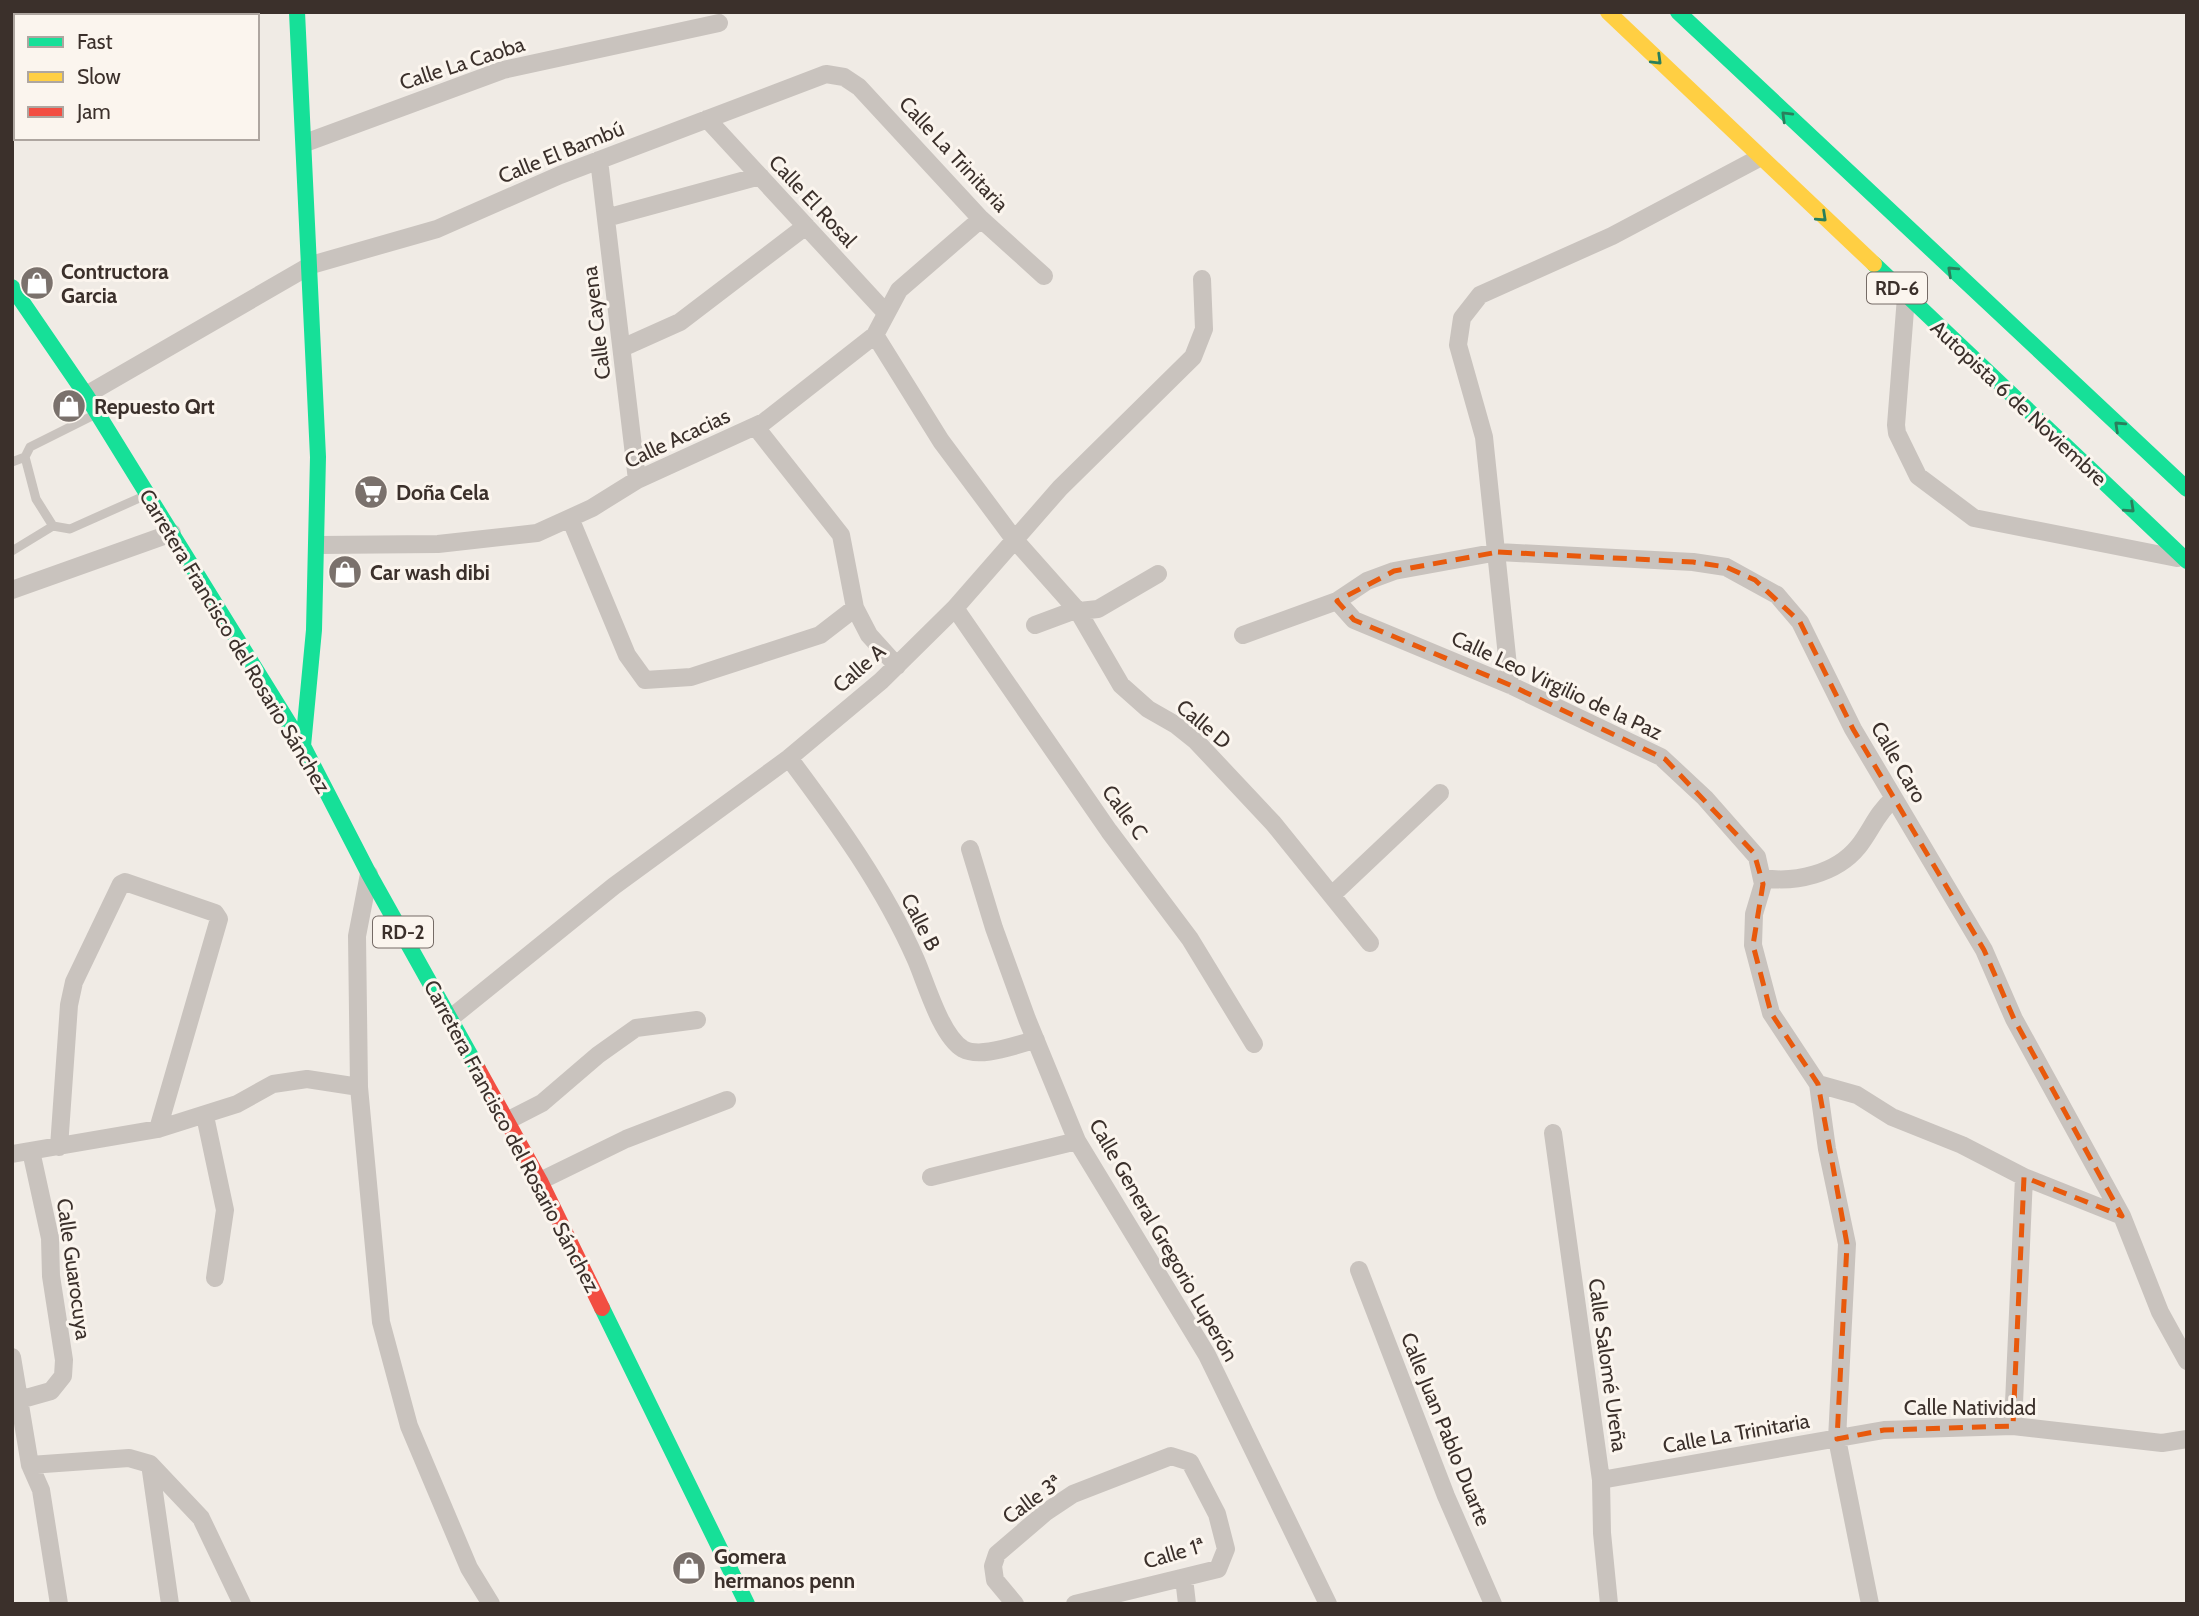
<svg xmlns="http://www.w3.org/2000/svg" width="2199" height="1616" font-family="Cabin,sans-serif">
  <rect width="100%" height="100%" fill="#f0ebe5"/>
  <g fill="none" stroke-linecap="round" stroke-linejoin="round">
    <path stroke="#c9c3be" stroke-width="9" d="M92,416L30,447L25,457L36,499L53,526L70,529L144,496
      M12,462L25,457
      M12,551L53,526"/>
    <path stroke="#c9c3be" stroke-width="18" d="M707,119L886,313
      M305,143L503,70L719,23
      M599,160L637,480
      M606,218L760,176
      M1906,297L1896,425L1897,433L1918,476L1974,518L2177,558
      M875,335L941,441L1014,539L1078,611L1121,685L1148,709L1176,725L1196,741L1273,823L1370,943
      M622,348L680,322L806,226
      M86,395L311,265L437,229L560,175L826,74L844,77L859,87L981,219L1044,276
      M755,426L841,535L855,608L869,635L897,666
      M570,518L627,655L645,680L691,677L820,635L855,608
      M319,545L438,544L537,533L592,508L637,480L764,422L875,335L899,290L981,219
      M12,590L172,533
      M1337,601L1354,620L1510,685L1661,757L1705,798L1757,857L1763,884L1754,914L1753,945L1771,1013L1818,1084L1827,1149L1847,1244L1837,1439L1870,1604
      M955,608L1109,831L1190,939L1254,1044
      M1035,625L1070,612L1098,609L1158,574
      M1243,635L1337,601L1367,581L1394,571L1498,552L1693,562L1726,567L1777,595L1800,622L1853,729L1984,950L2014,1019L2122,1216L2160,1312L2187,1361
      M1510,685L1484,437L1458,345L1462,318L1480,295L1612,236L1759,158
      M789,758C837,822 884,887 916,960C926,983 941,1036 963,1049C981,1059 1017,1044 1036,1040
      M970,849L994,928L1027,1019L1077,1141L1207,1355L1328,1604
      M369,874L357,936L359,1087L381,1322L409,1426L469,1568L491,1604
      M1763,878C1795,883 1836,874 1858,847C1871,831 1876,814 1893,799
      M1332,895L1440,793
      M452,1017L614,886L789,758L881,681L955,608L1060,488L1193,357L1204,329L1202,279
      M1818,1084L1857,1095L1892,1117L1962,1145L2024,1177L2013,1426
      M205,1116L225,1210L215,1278
      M507,1121L542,1103L598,1055L636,1028L697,1020
      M1553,1133L1601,1480L1602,1533L1609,1604
      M59,1147L69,1005L74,982L121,884L125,882L215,913L219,919L158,1129
      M12,1154L158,1129L237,1104L273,1084L307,1079L359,1087
      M931,1177L1077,1141
      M2024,1177L2122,1216
      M540,1181L626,1139L727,1100
      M1359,1270L1446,1496L1493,1604
      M12,1357L30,1465L41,1490L59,1604
      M12,1402L51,1391L63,1376L64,1360L51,1276L50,1238L31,1151
      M150,1464L170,1604
      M30,1465L129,1458L150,1464L201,1518L242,1604
      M1601,1480L1884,1430L2013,1426L2162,1443L2187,1439
      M1184,1578L1187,1604
      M1015,1604L995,1580L993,1566L997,1554L1046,1512L1073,1494L1171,1456L1190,1462L1217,1514L1226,1549L1218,1569L1075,1604"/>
    <path stroke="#16e098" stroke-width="16" d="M297,12L318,457L314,630L303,746
      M1678,12L2187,489
      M1874,264L2187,561
      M12,287L86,395L303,746L369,874L478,1069
      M602,1308L747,1604"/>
    <path stroke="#ffcf43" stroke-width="16" d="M1608,12L1874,264"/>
    <path stroke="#f24e42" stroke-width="16" d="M478,1069L540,1181L602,1308"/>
  </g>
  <defs><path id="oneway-chevron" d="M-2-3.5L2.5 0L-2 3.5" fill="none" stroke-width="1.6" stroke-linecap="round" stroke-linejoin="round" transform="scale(1.75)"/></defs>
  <g stroke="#2a7f5c">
    <use href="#oneway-chevron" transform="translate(1657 60) rotate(44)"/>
    <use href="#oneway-chevron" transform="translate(1786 116) rotate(-136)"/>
    <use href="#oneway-chevron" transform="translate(1822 217) rotate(43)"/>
    <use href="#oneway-chevron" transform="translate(1952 271) rotate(-137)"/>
    <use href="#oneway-chevron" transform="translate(2119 426) rotate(-137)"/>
    <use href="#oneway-chevron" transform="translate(2130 508) rotate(43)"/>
  </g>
  <path fill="none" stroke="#e8590c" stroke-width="5" stroke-dasharray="14 9" stroke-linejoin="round" d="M1498,552L1693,562L1726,567L1755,580L1800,622L1853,729L1984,950L2014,1019L2122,1216L2024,1177L2013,1426L1884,1430L1837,1439L1847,1244L1818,1084L1771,1013L1753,945L1763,884L1754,853L1665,759L1510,685L1354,620L1337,601L1394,571Z"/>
  <defs>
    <g id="shop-disc" transform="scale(1.75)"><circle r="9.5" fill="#7a716c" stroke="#fbf5ee"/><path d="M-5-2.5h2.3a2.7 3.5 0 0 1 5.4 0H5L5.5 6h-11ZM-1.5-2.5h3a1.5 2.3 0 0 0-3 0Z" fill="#fff"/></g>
    <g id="supermarket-disc" transform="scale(1.75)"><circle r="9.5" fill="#7a716c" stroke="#fbf5ee"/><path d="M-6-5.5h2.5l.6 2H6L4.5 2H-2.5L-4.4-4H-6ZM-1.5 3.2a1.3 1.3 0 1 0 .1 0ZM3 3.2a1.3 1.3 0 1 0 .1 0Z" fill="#fff"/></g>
  </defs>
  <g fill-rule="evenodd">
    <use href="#shop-disc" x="37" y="283"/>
    <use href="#shop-disc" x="69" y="406"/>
    <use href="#supermarket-disc" x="371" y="492"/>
    <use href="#shop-disc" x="345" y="572"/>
    <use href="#shop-disc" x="689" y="1568"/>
  </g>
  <g text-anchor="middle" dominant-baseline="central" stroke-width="6" stroke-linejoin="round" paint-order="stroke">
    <g fill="#fbf5ee" stroke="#756b66" stroke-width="2">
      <rect x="1867" y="272.5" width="60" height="31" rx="5"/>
      <rect x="373" y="916.5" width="60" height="31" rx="5"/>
    </g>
    <g font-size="19" font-weight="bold" fill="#3b302b">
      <text x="1897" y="288">RD-6</text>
      <text x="403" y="932">RD-2</text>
    </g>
    <g font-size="21" fill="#3b302b" stroke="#fbf5ee">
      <text transform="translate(462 63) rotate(-18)">Calle La Caoba</text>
      <text transform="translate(561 152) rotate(-22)">Calle El Bambú</text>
      <text transform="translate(954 154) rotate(47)">Calle La Trinitaria</text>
      <text transform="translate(813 201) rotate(47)">Calle El Rosal</text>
      <text transform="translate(596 323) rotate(-97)">Calle Cayena</text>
      <text transform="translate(2019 403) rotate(43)">Autopista 6 de Noviembre</text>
      <text transform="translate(677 438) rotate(-25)">Calle Acacias</text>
      <text transform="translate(235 641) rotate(59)">Carretera Francisco del Rosario Sánchez</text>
      <text transform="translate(859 668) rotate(-41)">Calle A</text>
      <text transform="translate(1557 685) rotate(25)">Calle Leo Virgilio de la Paz</text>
      <text transform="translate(1204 724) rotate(40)">Calle D</text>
      <text transform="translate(1899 762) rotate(60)">Calle Caro</text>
      <text transform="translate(1125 812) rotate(54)">Calle C</text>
      <text transform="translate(921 922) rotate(63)">Calle B</text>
      <text transform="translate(512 1136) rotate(62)">Carretera Francisco del Rosario Sánchez</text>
      <text transform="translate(1164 1240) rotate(60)">Calle General Gregorio Luperón</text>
      <text transform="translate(74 1269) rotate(82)">Calle Guarocuya</text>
      <text transform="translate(1608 1365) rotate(82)">Calle Salomé Ureña</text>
      <text x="1970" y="1407">Calle Natividad</text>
      <text transform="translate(1446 1429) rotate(68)">Calle Juan Pablo Duarte</text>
      <text transform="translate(1736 1433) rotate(-10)">Calle La Trinitaria</text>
      <text transform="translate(1032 1499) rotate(-36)">Calle 3ª</text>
      <text transform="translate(1174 1553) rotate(-16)">Calle 1ª</text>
    </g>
    <g font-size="21" font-weight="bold" fill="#3b302b" stroke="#fbf5ee" text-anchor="start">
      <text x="61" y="271">Contructora<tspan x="61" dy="24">Garcia</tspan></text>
      <text x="94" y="406">Repuesto Qrt</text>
      <text x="396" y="492">Doña Cela</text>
      <text x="370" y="572">Car wash dibi</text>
      <text x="714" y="1556">Gomera<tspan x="714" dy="24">hermanos penn</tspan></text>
    </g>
  </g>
  <rect width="2199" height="1616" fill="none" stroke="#3b302b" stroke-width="28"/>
  <rect x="14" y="14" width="245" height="126" fill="#fbf5ee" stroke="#aea6a0" stroke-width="2"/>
  <rect x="28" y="37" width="35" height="10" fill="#16e098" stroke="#aea6a0" stroke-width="2"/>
  <text x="77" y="49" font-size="21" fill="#3b302b">Fast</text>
  <rect x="28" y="72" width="35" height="10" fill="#ffcf43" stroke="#aea6a0" stroke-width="2"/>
  <text x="77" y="84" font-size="21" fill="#3b302b">Slow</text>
  <rect x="28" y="107" width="35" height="10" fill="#f24e42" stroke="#aea6a0" stroke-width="2"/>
  <text x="77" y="119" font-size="21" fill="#3b302b">Jam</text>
</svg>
